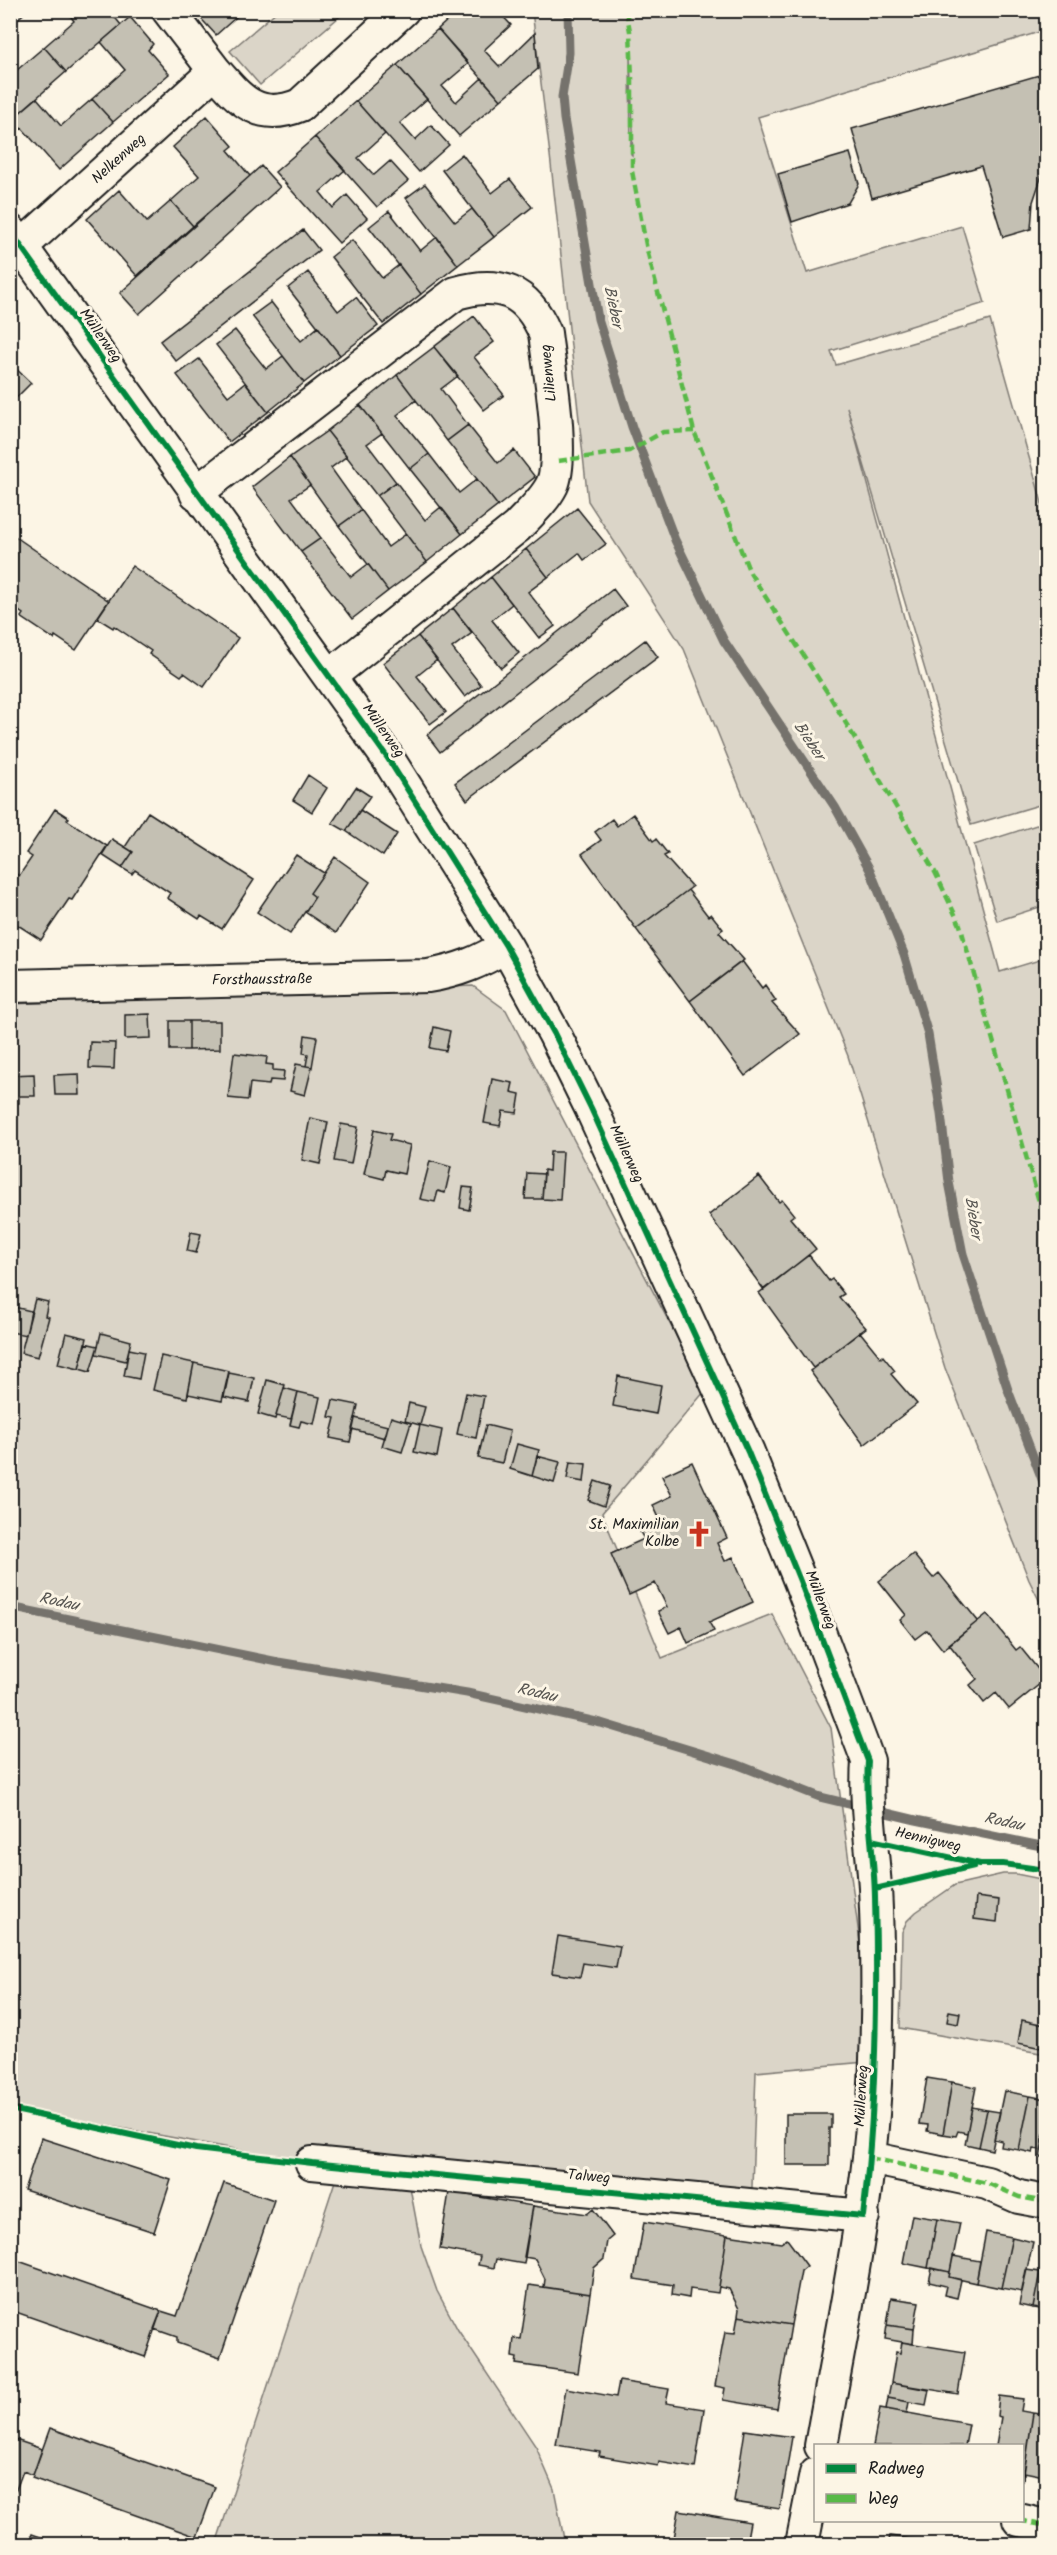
<svg xmlns="http://www.w3.org/2000/svg" width="1057" height="2555" font-family="Kalam,sans-serif">
  <rect width="100%" height="100%" fill="#fcf5e5"/>
  <filter id="ink" filterUnits="userSpaceOnUse"><feTurbulence type="fractalNoise" baseFrequency=".0167" numOctaves="2"/><feDisplacementMap in="SourceGraphic" scale="12" xChannelSelector="R" yChannelSelector="G"/><feConvolveMatrix kernelMatrix="1 2 1 2 8 2 1 2 1" color-interpolation-filters="sRGB"/></filter>
  <g filter="url(#ink)">
    <path fill="#dbd5c8" stroke="#7c7872" stroke-width="1.5" fill-rule="evenodd" d="M277,11H346L260,85L230,51Z
      M532,11H625L627,15L626,11H1046V30L758,117L807,273L962,226L985,303L831,351L836,365L990,320L1046,517V803L971,825L847,407L1000,972L1046,958V1614L1029,1580L945,1368L848,1056L684,649L588,501L550,155ZM630,56L633,129L632,155L631,154Z
      M1046,822V905L997,921L974,845Z
      M473,986L506,1010L705,1391L602,1513L662,1658L772,1614L831,1728L876,2061L756,2072L751,2215L409,2182L421,2246L437,2291L458,2330L536,2447L554,2489L565,2544H216L337,2175L312,2163L11,2108L10,1004Z
      M1003,1874H1016L1046,1880V2054L900,2028L902,1932L907,1921L916,1912L955,1885Z"/>
    <g fill="none" stroke-linecap="round" stroke-linejoin="round">
      <path stroke="#75726c" stroke-width="9" d="M568,10L569,53L562,97L564,119L598,319L632,427L675,540L724,641L835,807L870,870L904,954L928,1034L941,1114L949,1182L963,1254L1008,1390L1046,1490
        M10,1607L278,1662L467,1693L601,1723L736,1764L820,1797L916,1820L1046,1847"/>
    </g>
    <path fill="#c4c0b3" stroke="#1c1c1c" stroke-width="1.5" d="M10,10H28L14,22L10,18Z
      M66,10H109L121,25L66,72L44,47L74,21Z
      M197,10H244L216,35L195,12Z
      M459,10H497L511,25L484,50L500,67L535,33L538,69L501,100L438,29Z
      M130,17L153,44L148,50L169,74L113,122L92,99L125,70L101,42Z
      M438,29L468,64L442,86L456,102L482,78L501,100L459,136L397,65Z
      M44,47L66,72L10,121V76Z
      M397,65L427,99L400,123L415,140L431,125L449,145L419,172L356,101Z
      M1046,73V163L1033,202L1031,229L1003,237L981,166L872,198L852,129Z
      M37,98L61,126L92,99L113,122L59,170L22,128L10,138V121Z
      M356,101L385,134L358,158L374,175L390,161L408,181L377,207L315,137Z
      M207,116L233,146L228,150L250,176L193,226L171,201L199,176L173,147Z
      M315,137L345,170L320,192L333,208L347,195L367,218L339,243L275,172Z
      M850,153L859,184L848,203L792,222L778,174Z
      M462,154L492,193L510,179L532,207L494,237L442,170Z
      M261,166L280,187L139,314L120,293Z
      M425,184L455,222L472,209L494,237L458,265L406,198Z
      M119,190L147,222L171,201L193,226L137,276L87,219Z
      M389,211L420,251L437,237L458,265L421,294L369,227Z
      M303,230L319,250L176,361L160,341Z
      M352,240L382,278L399,265L421,294L383,324L331,257Z
      M308,272L338,311L356,297L378,326L340,355L288,288Z
      M271,302L301,341L318,327L340,355L304,383L252,316Z
      M474,316L494,342L474,357L504,395L484,410L434,347Z
      M235,330L266,369L283,356L304,383L268,412L216,345Z
      M434,347L458,376L441,389L468,425L447,441L397,375Z
      M199,359L228,396L245,383L268,412L229,442L177,375Z
      M10,363L31,383L11,403L10,402Z
      M397,375L416,400L397,415L429,454L410,469L360,405Z
      M360,405L382,433L367,444L396,482L377,496L327,431Z
      M468,425L498,463L514,450L535,477L498,506L447,441Z
      M327,431L347,456L331,468L361,510L339,526L290,457Z
      M429,454L459,493L477,479L498,506L462,534L410,469Z
      M290,457L310,485L291,498L321,538L301,552L252,487Z
      M396,482L425,520L441,507L462,534L427,562L377,496Z
      M577,508L606,544L584,560L579,553L548,577L526,549Z
      M361,510L388,547L406,534L427,562L388,591L339,526Z
      M10,533L109,601L76,650L55,636L54,639L21,617L23,614L10,605Z
      M321,538L351,577L368,564L388,591L352,619L301,552Z
      M526,549L548,577L528,592L555,626L539,638L491,577Z
      M132,566L238,638L204,687L184,673L181,676L149,654L151,651L114,626L113,628L97,618Z
      M491,577L512,604L492,620L519,653L501,668L453,608Z
      M613,589L626,606L440,752L427,735Z
      M453,608L472,633L452,648L481,685L465,697L418,636Z
      M418,636L437,660L417,676L446,712L430,724L383,663Z
      M645,640L658,657L467,800L455,783Z
      M308,775L327,788L312,812L293,800Z
      M356,787L370,796L346,831L332,823Z
      M55,809L69,818L67,820L107,846L72,900L69,899L41,940L10,920V875L13,871L19,876L32,857L26,853Z
      M360,810L397,834L383,856L346,831Z
      M148,812L254,880L222,929L201,916L199,919L167,898L170,893L135,870L132,874L122,868L133,852L125,847Z
      M633,814L653,841L656,839L668,854L664,856L692,887L636,929L582,854L601,840L595,832L612,819L617,826Z
      M112,839L133,852L122,868L102,855Z
      M296,855L324,873L310,893L315,897L290,934L257,912Z
      M335,857L370,882L336,933L305,912L315,897L310,893Z
      M688,890L708,916L711,914L723,929L719,932L744,960L690,1001L636,929Z
      M742,961L762,988L765,985L776,1001L772,1003L800,1034L745,1076L690,1001Z
      M150,1014L151,1038L125,1039V1015Z
      M170,1021H189V1050H170Z
      M189,1021H220V1049L189,1050Z
      M434,1027L450,1031L446,1051L430,1048Z
      M305,1035L317,1037L312,1067L306,1066L308,1054L303,1053Z
      M90,1042L115,1043L114,1069L89,1068Z
      M234,1053L267,1057L266,1064L273,1065V1070L284,1071L283,1081L270,1080L269,1085L250,1083L248,1100L228,1098Z
      M296,1064L312,1067L305,1095L290,1091Z
      M34,1074L35,1096H19V1103L10,1104V1075Z
      M79,1074L80,1095H55L54,1075Z
      M492,1079L513,1083L511,1092L520,1094L517,1113L503,1111L500,1126L484,1123Z
      M310,1118L328,1122L320,1164L302,1160Z
      M341,1124L358,1127L351,1164L334,1161Z
      M374,1130L391,1134L389,1140L410,1145L404,1174L386,1170L384,1179L364,1174Z
      M550,1152H563L560,1200L542,1199L544,1170L549,1171Z
      M430,1161L451,1167L445,1193L438,1191L435,1202L420,1199Z
      M527,1173L544,1174L542,1199H525Z
      M759,1176L779,1202L782,1200L794,1215L790,1218L816,1249L764,1290L709,1215Z
      M463,1187L473,1188L469,1210L460,1208Z
      M191,1232L201,1234L196,1253L187,1251Z
      M809,1255L829,1281L832,1279L844,1294L839,1297L866,1328L813,1368L759,1293Z
      M35,1299L48,1302L45,1316L49,1317L38,1357L21,1353Z
      M10,1306L31,1311L26,1335L10,1332Z
      M860,1332L881,1358L883,1356L895,1371L891,1374L917,1404L864,1445L810,1371Z
      M66,1333L87,1338L79,1369L58,1364Z
      M101,1333L131,1341L126,1361L96,1354Z
      M85,1343L98,1346L90,1372L79,1369Z
      M129,1349L144,1352L139,1379L124,1376Z
      M161,1356L194,1363L187,1398L153,1390Z
      M194,1363L229,1371L222,1401L188,1394Z
      M229,1373L254,1378L249,1402L224,1397Z
      M618,1376L661,1385L656,1414L613,1406Z
      M267,1380L285,1385L275,1419L258,1414Z
      M284,1388L298,1392L291,1419L276,1416Z
      M298,1392L320,1397L314,1424L301,1421L299,1427L290,1425Z
      M466,1393L484,1396L476,1438L457,1434Z
      M333,1400L358,1405L350,1442L330,1438L335,1418L329,1417Z
      M409,1403L425,1407L420,1425L405,1421Z
      M391,1417L411,1423L402,1452L382,1446Z
      M355,1418L388,1426L385,1438L352,1429Z
      M420,1425L442,1430L437,1457L414,1452Z
      M486,1425L510,1431L502,1463L478,1458Z
      M517,1444L539,1450L532,1476L510,1469Z
      M537,1456L560,1462L554,1483L532,1476Z
      M570,1462L586,1464L584,1482L567,1479Z
      M692,1462L727,1538L717,1543L725,1561L733,1557L753,1602L709,1622L714,1631L688,1643L681,1627L669,1633L658,1611L667,1607L655,1583L629,1595L611,1554L644,1539L640,1532L661,1522L653,1505L672,1496L662,1476Z
      M595,1481L610,1486L604,1506L588,1500Z
      M913,1554L933,1578L939,1573L978,1621L943,1650L927,1630L915,1639L900,1620L906,1615L879,1581Z
      M987,1614L1016,1650L1020,1647L1046,1679L1009,1709L996,1693L984,1703L970,1685L977,1679L949,1644Z
      M976,1897L999,1900L997,1922L974,1919Z
      M558,1936L620,1946L616,1968L583,1963L580,1977L552,1973Z
      M949,2011L960,2013L958,2024L947,2022Z
      M1022,2020L1045,2025L1046,2022V2049L1018,2043Z
      M927,2078L952,2082L943,2134L927,2131L928,2125L919,2124Z
      M952,2082L976,2087L967,2133L958,2131L956,2136L943,2134Z
      M1004,2091L1030,2096L1019,2150L1001,2147L1002,2141L994,2139Z
      M1030,2096L1046,2099V2123L1041,2150L1034,2149L1033,2153L1019,2150Z
      M972,2107L987,2110L979,2147L965,2144Z
      M987,2110L1000,2112L992,2150L979,2147Z
      M786,2114H831V2128H829V2165H786Z
      M1046,2123V2158L1040,2157Z
      M41,2138L171,2180L154,2232L24,2190Z
      M224,2183L274,2200L220,2358L177,2343V2337L154,2329L161,2311L177,2316Z
      M449,2192L533,2206L524,2264L496,2259L494,2268L478,2265L480,2256L440,2249Z
      M533,2206L587,2214L593,2209L613,2236L607,2241L604,2259L594,2268L590,2294L544,2287L545,2279L535,2259L524,2257Z
      M912,2215L937,2219L928,2268L903,2263Z
      M937,2219L960,2223L950,2272L928,2268Z
      M644,2222L727,2235L718,2293L690,2289L689,2298L672,2295L673,2285L634,2279Z
      M986,2232L1012,2237L1001,2288L976,2283Z
      M727,2235L781,2243L787,2239L807,2266L801,2271L791,2325L738,2316L739,2309L729,2289L719,2287Z
      M1012,2237L1033,2242L1022,2292L1001,2288Z
      M953,2256L980,2261L976,2283L949,2277Z
      M10,2258L161,2311L145,2357L10,2310Z
      M932,2268L950,2272L949,2277L961,2280L957,2298L944,2295L946,2286L929,2282Z
      M1026,2270L1040,2272L1033,2308L1019,2305Z
      M1040,2272L1046,2273V2310L1033,2308Z
      M529,2285L590,2294L578,2373L516,2364L517,2358L512,2357L514,2338L521,2339Z
      M891,2298L919,2302L914,2329L887,2325Z
      M738,2316L791,2325L777,2409L723,2400L725,2388L715,2386L725,2332L735,2333Z
      M887,2325L914,2329L913,2344L885,2339Z
      M902,2342L965,2352L958,2394L891,2383L896,2352L900,2353Z
      M619,2381L669,2389L666,2403L704,2409L695,2468L659,2462L658,2466L599,2456L600,2452L556,2445L566,2388L616,2397Z
      M891,2383L929,2390L926,2405L888,2398Z
      M999,2396L1023,2399L1021,2411L1033,2413L1023,2481L1022,2446H996L1001,2417L997,2416Z
      M888,2398L909,2402L907,2413L886,2409Z
      M1042,2403L1046,2404V2486L1039,2475L1024,2472L1033,2413L1040,2414Z
      M880,2408L969,2424L965,2446H873Z
      M50,2428L215,2487L197,2537L32,2478Z
      M745,2430L792,2437L780,2509L734,2502Z
      M10,2438L42,2449L33,2475L23,2471L10,2506Z
      M679,2510L750,2522L746,2544H673Z
      M32,2534L60,2544H28Z
      M890,2536L945,2544H888Z"/>
    <g fill="none" stroke-linecap="round" stroke-linejoin="round">
      <g stroke="#1c1c1c" stroke-width="36">
        <path id="street" d="M168,10L215,71
          M10,231L387,757L506,946L554,1033L591,1108L748,1452L800,1581L868,1761C865,1803 872,1845 875,1887C878,1945 878,2002 876,2060C872,2192 844,2316 821,2446
          M22,246L215,71C241,101 259,122 300,105L403,10
          M196,493L456,293C500,280 527,291 545,333C549,367 565,457 552,485C544,501 529,514 517,527L330,676
          M10,986L428,976C458,971 480,962 506,946
          M870,2158L987,2183L1019,2197L1046,2202
          M312,2163L863,2216
          M1019,2520L1046,2526
          M802,2544L816,2474"/>
      </g>
      <use href="#street" stroke="#fcf5e5" stroke-width="32"/>
      <path stroke="#58b947" stroke-width="4.5" stroke-dasharray="9 4.5" stroke-linecap="butt" d="M626,10L630,31L632,78V171L647,250L694,431L750,573L829,695L935,872L960,925L1046,1226
        M558,461L629,451L663,432L694,431
        M870,2158L987,2183L1019,2197L1046,2202
        M815,2479H816
        M1019,2520L1046,2526"/>
      <g stroke="#fcf5e5" stroke-width="10">
        <path id="cycleway" d="M10,231L387,757L506,946L554,1033L591,1108L748,1452L800,1581L868,1761C865,1806 874,1851 875,1897C878,2004 876,2109 863,2216L312,2163L196,2149L10,2109
          M871,1840L980,1864H1003L1046,1870
          M875,1889L974,1866"/>
      </g>
      <use href="#cycleway" stroke="#00873e" stroke-width="6"/>
    </g>
  </g>
  <defs>
    <g id="church-bare" transform="scale(2.07)"><path d="M-1.2-6h2.4v3.5h3.3v2.4h-3.3V6h-2.4V-.1h-3.3v-2.4h3.3Z" fill="#c8321e" stroke="#fcf5e5" stroke-width="2.5" paint-order="stroke"/></g>
  </defs>
  <g fill-rule="evenodd">
    <use href="#church-bare" x="699" y="1534"/>
  </g>
  <g text-anchor="middle" dominant-baseline="central" stroke-width="6" stroke-linejoin="round" paint-order="stroke">
    <g font-size="15" fill="#1c1c1c" stroke="#fcf5e5">
      <text transform="translate(119 159) rotate(-42)">Nelkenweg</text>
      <text transform="translate(100 336) rotate(55)">Müllerweg</text>
      <text transform="translate(549 373) rotate(-96)">Lilienweg</text>
      <text transform="translate(383 731) rotate(55)">Müllerweg</text>
      <text transform="translate(262 980) rotate(-1)">Forsthausstraße</text>
      <text transform="translate(626 1154) rotate(65)">Müllerweg</text>
      <text transform="translate(820 1600) rotate(69)">Müllerweg</text>
      <text transform="translate(928 1840) rotate(13)">Hennigweg</text>
      <text transform="translate(862 2096) rotate(-87)">Müllerweg</text>
      <text transform="translate(589 2177) rotate(5)">Talweg</text>
    </g>
    <g font-size="15" fill="#1c1c1c" stroke="#fcf5e5" text-anchor="end">
      <text x="679" y="1525">St. Maximilian<tspan x="679" dy="17">Kolbe</tspan></text>
    </g>
    <g font-size="16" font-style="italic" fill="#575551" stroke="#fcf5e5">
      <text transform="translate(613 307) rotate(78)">Bieber</text>
      <text transform="translate(809 741) rotate(56)">Bieber</text>
      <text transform="translate(973 1218) rotate(81)">Bieber</text>
      <text transform="translate(59 1602) rotate(12)">Rodau</text>
      <text transform="translate(537 1693) rotate(13)">Rodau</text>
      <text transform="translate(1004 1822) rotate(12)">Rodau</text>
    </g>
  </g>
  <rect width="1057" height="2555" fill="none" stroke="#fcf5e5" stroke-width="36"/>
  <rect x="18" y="18" width="1021" height="2519" fill="none" stroke="#1c1c1c" stroke-width="2" filter="url(#ink)"/>
  <rect x="814" y="2444" width="210" height="78" fill="#fcf5e5" stroke="#a29e95" stroke-width="1.5"/>
  <rect x="826" y="2464" width="30" height="9" fill="#00873e" stroke="#a29e95" stroke-width="1.5"/>
  <text x="868" y="2474" font-size="18" fill="#1c1c1c">Radweg</text>
  <rect x="826" y="2494" width="30" height="9" fill="#58b947" stroke="#a29e95" stroke-width="1.5"/>
  <text x="868" y="2504" font-size="18" fill="#1c1c1c">Weg</text>
</svg>
